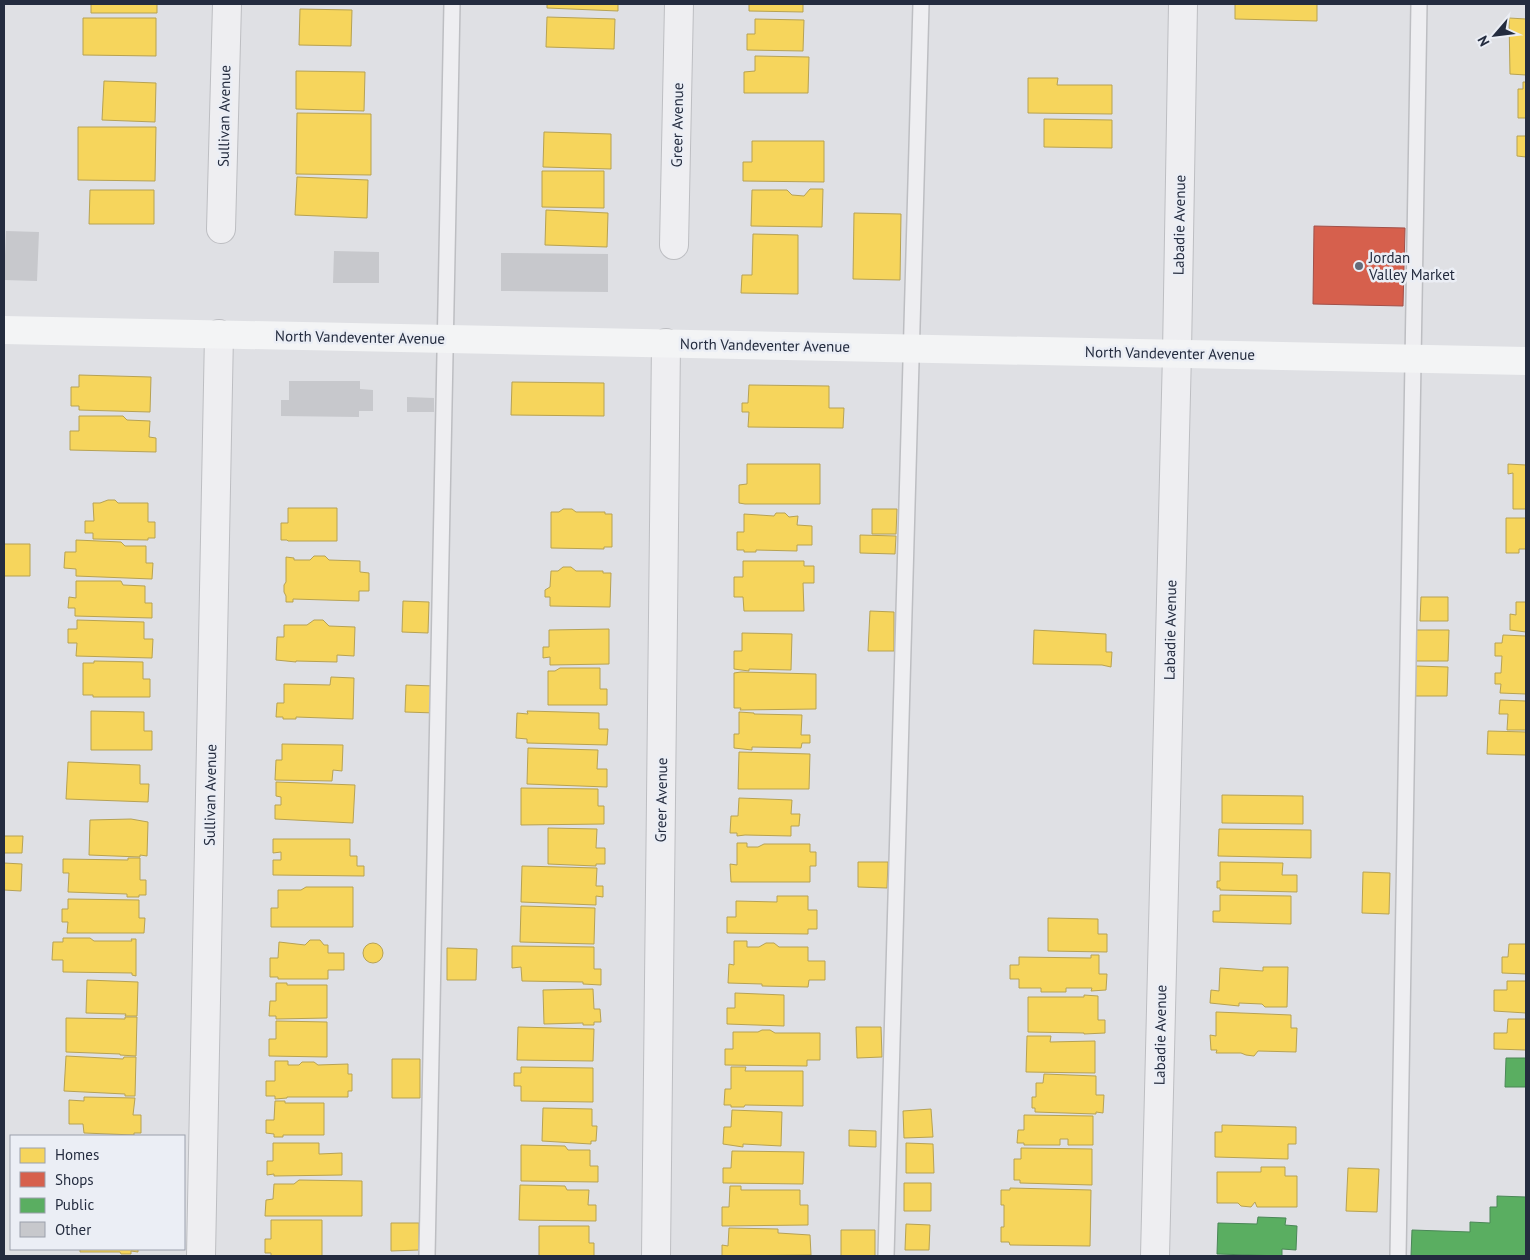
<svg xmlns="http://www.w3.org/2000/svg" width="1530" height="1260" font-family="'PT Sans',sans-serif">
  <rect width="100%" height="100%" fill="#dfe0e4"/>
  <path fill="#f6d55c" stroke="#b7a253" d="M91,4H157V13H91Z
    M547,4H618V11L547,8Z
    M749,4H803V12L749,11Z
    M1235,4H1317V21L1235,19Z
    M300,9L352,10L351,46L299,45Z
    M547,17L615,19L614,49L546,47Z
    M83,18H156V56L83,55Z
    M1509,18L1526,19V75L1510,74Z
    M755,19L804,20L803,51L747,50V34H755Z
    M755,56L809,57L808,93H744V72L755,71Z
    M296,71L365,72L364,111L296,109Z
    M1028,78H1058L1057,85H1112V114L1028,113Z
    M104,81L156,83L155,122L102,120Z
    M1523,82H1526V118H1518V89H1523Z
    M297,113L371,114V175L296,174Z
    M1044,119L1112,120V148L1044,147Z
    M78,127H156L155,181L78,180Z
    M544,132L611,134V169L543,167Z
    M1517,136H1526V157L1517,156Z
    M752,141H824V182L743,181V162H752Z
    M542,171H604V208L542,207Z
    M297,177L368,180L367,218L295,215Z
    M810,189H823L822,227L751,226L752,190H787L792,195L804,196Z
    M90,190H154V224H89Z
    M546,210L608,213L607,247L545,245Z
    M854,213L901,214L900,280L853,279Z
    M753,234L798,235V294L741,293L742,275H752Z
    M79,375L151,377L150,412L79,410V406H71V387H79Z
    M512,382L604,383V416L511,415Z
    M749,385L829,386V408H844L843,428L748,427L749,412H742V403H748Z
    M79,416H123L127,420L150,421L149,437L156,438V452L70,450V431H79Z
    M747,464H820V504H745L739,503V485L747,484Z
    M1508,464L1526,465V509H1513V473L1508,474Z
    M108,500H115L118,503H148V522H155V538H148V540L93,539V533H85V521H94L93,503H100Z
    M288,508H337V541H288L287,540H281V523H288Z
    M563,509H572L576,512H605V514H612V547H604V549L551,548V512H559Z
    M872,509H897L896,534H872Z
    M776,513H785L789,517L798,516L797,525L812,526V545H797V551L756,550V552H744V550H737V532H744V514L774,516Z
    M1506,518H1526V549H1519V553H1506Z
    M860,535L896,536L895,554L860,553Z
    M76,540L121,542L125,546H146V563H153L152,579L76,576V569L64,568L65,552H76Z
    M4,544H30V576H4Z
    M314,556H325L329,560L360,561V572L369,573V591H359V601L293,599V602H286V596L284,592V585L286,582V557L294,558V560H310Z
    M743,561H804V566H814V583H803L804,611H744L743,597H734V577H743Z
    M563,567H571L576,571H603V573H611L610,607L550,606V597H545V590L550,587L551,571H558Z
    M76,581H121L123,585L145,586V603H152V618L75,616V608H68L69,597L76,598Z
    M1421,597H1448V621H1420Z
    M403,601L429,602L428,633L402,632Z
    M1516,602H1526V632L1510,630V614L1516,615Z
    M870,611L894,612V651H868Z
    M77,620L144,622V639H153L152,658L76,656L77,643H68V629H77Z
    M314,620H323L329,626L355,627L354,656L337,655V662L296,661V662L276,660L277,637H284V625H307Z
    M609,629V664L550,665V657L543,658V647H549V630Z
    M1034,630L1106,634V652H1112L1111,667L1102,665L1033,664Z
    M1416,630H1449L1448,661H1416Z
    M742,633L792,634L791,670L749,669V671L734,669V651H742Z
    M1503,635L1526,636V694L1500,693L1501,684H1495V673H1501L1502,656H1495V643H1502Z
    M94,661L143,662V679H150V697H93V695H83V663H94Z
    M1416,666L1448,667L1447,696H1415Z
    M560,668H600V689H607V705H548V671H555Z
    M741,672L816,674V709L740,710L741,708H734V673Z
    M331,677L354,678L353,719L296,717V719H283V717H276L277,703H284V684L330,685Z
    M406,685L435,686V713L405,712Z
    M1500,700L1526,701V730H1507L1508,714H1499Z
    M91,711L144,712V731H152V750H91Z
    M527,711L599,713V729H608L607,745L527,743V739L516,738L517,713L528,714Z
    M739,712L754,713V714L802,715L801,735H810V743H802L801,748L752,747V750L734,748V734H739Z
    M1488,731L1526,732V755L1487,754Z
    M282,744L343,745L342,771L333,770L332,781L275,780L276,760H282Z
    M528,748L598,750L597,769H607V787L527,784Z
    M739,752L810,754L809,789H738Z
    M68,762L140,765V784H149L148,802L66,799Z
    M276,782L355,785L353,823L275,819V805H281V797L276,796Z
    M521,788L598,789V806H604V824L521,825Z
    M1222,795L1303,796V824L1222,823Z
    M739,798L792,800L791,814H800L799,826H791V836L745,835L737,836V833H730L731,816H738Z
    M131,819L148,822L147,856L140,855V857L89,855L90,820Z
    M548,828L597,829L596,848H605V864H596V866L548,864Z
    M1219,829L1311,830V858L1218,856Z
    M4,836H23L22,853H4Z
    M273,839H350V856H357V866H364V876L273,875V860H281V852L273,853Z
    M737,843H747V847H758L764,844H810V852H816V866H810V882H731L730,864L737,865Z
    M128,858H140V880H146V895H139V897H127V894L68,892L69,873H63V859L128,860Z
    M858,862H888L887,888L858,887Z
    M1220,862L1283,863L1282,875H1297V892L1220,890V888H1217V881H1220Z
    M4,863L22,864L21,891L4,890Z
    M522,866L597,868L596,886H603V897L596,896V905L521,902Z
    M1363,872L1390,873L1389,914L1362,913Z
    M306,887H353V927H271V908H278V890H301Z
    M1220,895L1291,896V924L1213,922V911H1220Z
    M777,896H808V910H817V929H808V934L727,933V917H736V901L777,902Z
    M68,899L139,900V918H145L144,933H67L68,922H62V909H68Z
    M521,906L595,908L594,944L520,942Z
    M1048,918L1098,919V934H1107V952L1048,951Z
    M63,938H90L94,941H132L131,939H136V976L132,975V973L63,972V960H52L53,942H63Z
    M310,940H320L324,945H328V953H344V970H328V979H278V977H270V958H278L279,942L305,945Z
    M734,941H747V947H759L766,943H774L779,947H808V961H825V980H809L808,987L762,986V984L728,983L729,964L734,965Z
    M363 953a10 10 0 1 1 20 0a10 10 0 1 1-20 0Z
    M1509,944H1526V974L1502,973V957H1508Z
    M512,946L594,947V969H601V985L583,984V982L522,981L521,967L512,968Z
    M447,948L477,949L476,980H447Z
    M1091,955H1099V974H1107L1106,990L1091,991L1092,988H1066V992H1041V988H1019V979H1010V965H1019V957L1091,958Z
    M1263,967H1288L1287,1007H1265L1262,1004L1239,1003V1006L1210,1003L1211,990L1219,991L1220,968L1263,971Z
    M87,980L138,982L137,1016H125L126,1014L86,1013Z
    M1507,981H1526V1013L1494,1011V990H1507Z
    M276,983H287V985H327V1018L276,1019V1016H269L270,1001H276Z
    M593,989L594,1009H600L601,1022H594V1025H583V1023L544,1024L543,990Z
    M735,993L784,995V1026L727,1024V1008H735Z
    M1084,995L1098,996V1020H1105V1033L1084,1034V1033L1028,1032V997H1084Z
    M1216,1012L1291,1015V1028H1297L1296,1052L1258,1051L1254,1056L1246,1055L1241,1053H1216L1217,1050H1211L1210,1035L1216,1036Z
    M125,1017H137L136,1056L120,1055V1054L66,1052V1018L125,1019Z
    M1508,1019H1526V1050L1494,1049V1033H1507Z
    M276,1021L327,1022V1057L269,1056V1039H276Z
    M518,1027L594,1029L593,1061L517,1060Z
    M856,1027H881L882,1057L857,1058Z
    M762,1030H770L775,1033H820V1060H807V1066L725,1065V1049H733V1032H758Z
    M1027,1036H1051L1050,1042L1095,1041V1073L1026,1072Z
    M66,1056L123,1059L124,1057H136L135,1096H125V1094L64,1091Z
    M392,1059H420V1098H392Z
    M275,1061H288V1065H299L302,1062H314L318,1065L348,1064V1074H352V1091H348V1097H287V1098L275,1099V1096H266V1081H275Z
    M521,1067L593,1068V1102L521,1101V1086H514V1073H521Z
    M731,1067H746L745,1071H803V1106L745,1105L744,1107H731V1105H724L725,1089H731Z
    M1044,1074L1096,1076V1095H1104L1103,1113L1096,1112V1114L1035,1112V1108H1032V1097H1036V1083H1043Z
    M84,1097L135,1098L133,1115H141V1133H134V1135L84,1133L83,1124H69V1100L84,1101Z
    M275,1101H285V1103H324V1135H283V1137H274V1134L266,1133V1120H274Z
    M543,1108L592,1109V1126H597L596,1141H591V1144L542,1141Z
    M931,1109L933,1137L904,1138L903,1111Z
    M732,1110L782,1112L781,1146L743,1144V1147L723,1144L724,1127H731Z
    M1024,1115L1093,1116V1145H1068V1139H1060V1145H1024V1143H1017L1018,1130H1024Z
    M1222,1125L1296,1127V1144H1288V1159L1215,1157V1132H1222Z
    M849,1130L876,1131V1147L849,1146Z
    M273,1143H319V1154L342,1153V1175L274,1176V1174L267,1175V1161H273Z
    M906,1143L933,1144L934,1173H906Z
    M521,1145L565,1146L568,1150H590V1166H598V1182L521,1181Z
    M1021,1148L1092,1149V1185L1020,1183V1180H1014V1159H1021Z
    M732,1151L804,1152L803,1184L723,1183V1168H731Z
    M1261,1167H1285V1176H1297V1207H1257L1255,1202L1251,1207L1241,1206L1238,1203H1217V1172H1261Z
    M1348,1168L1379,1169L1377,1212L1346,1211Z
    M299,1180L362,1181V1216H265L266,1200L273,1199L274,1184H294Z
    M904,1183H931V1211H904Z
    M520,1185L565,1186L567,1190H589L588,1205H596V1221L519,1220Z
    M730,1186H741V1190H800V1205H808V1225L722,1226V1207H729Z
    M1010,1188L1091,1190L1090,1246L1010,1245L1009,1242H1001V1227H1004V1205H1001V1190H1010Z
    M271,1220H322V1256H271V1253H265V1239H271Z
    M391,1223H419V1250L391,1251Z
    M906,1224L930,1225L929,1250H905Z
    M539,1226H589V1243H594V1256H539Z
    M729,1228L778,1229V1233L810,1235L811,1255L722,1256V1245L728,1246Z
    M841,1230H875V1256H841Z
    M80,1249H138V1252L131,1251V1254H121L120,1252H80Z"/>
  <path fill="#d6604d" stroke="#a15049" d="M1314,226L1405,228L1403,306L1313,304Z"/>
  <path fill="#5aae61" stroke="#4a8757" d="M1506,1058H1526V1087H1505Z
    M1497,1196L1526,1197V1256H1411L1412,1230L1470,1232V1222L1490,1223V1207H1497Z
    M1258,1217L1286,1218L1285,1225L1297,1226L1296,1250L1282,1249V1256L1217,1254L1218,1223L1257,1224Z"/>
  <path fill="#c7c8cc" d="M6,231L39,232L37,281L4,280Z
    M334,251L379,252V283H333Z
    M501,253L608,254V292L501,291Z
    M289,381H360V389L373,390V411H359V417L281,416V400H289Z
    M407,397L434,398V412H407Z"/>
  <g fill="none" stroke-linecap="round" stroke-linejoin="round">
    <g stroke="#bdbec2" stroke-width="18">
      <path id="service" d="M427,1256L452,4
        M886,1256L921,4
        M1398,1256L1419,4"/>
    </g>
    <g stroke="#bdbec2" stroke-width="30">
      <path id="minor" d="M221,229L227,4
        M674,245L679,4
        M201,1256L219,334
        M656,1256L666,343
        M1155,1256L1177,353L1183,4"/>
    </g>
    <use href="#service" stroke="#eeeef1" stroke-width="15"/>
    <use href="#minor" stroke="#eeeef1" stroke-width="28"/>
    <path stroke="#f3f4f5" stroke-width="28" d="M4,330L1526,361"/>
  </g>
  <circle fill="#656b79" stroke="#ebeef5" stroke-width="2" cx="1359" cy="266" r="5"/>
  <g text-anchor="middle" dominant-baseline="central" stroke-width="5" stroke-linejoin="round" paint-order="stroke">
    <g font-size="15" fill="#242c3f" stroke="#ebeef5">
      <text transform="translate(224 116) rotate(-89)">Sullivan Avenue</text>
      <text transform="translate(677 125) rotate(-89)">Greer Avenue</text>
      <text transform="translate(1179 225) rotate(-89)">Labadie Avenue</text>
      <text transform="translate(360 337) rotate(1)">North Vandeventer Avenue</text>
      <text transform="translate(765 345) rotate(1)">North Vandeventer Avenue</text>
      <text transform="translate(1170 353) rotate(1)">North Vandeventer Avenue</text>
      <text transform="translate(1170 630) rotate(-89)">Labadie Avenue</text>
      <text transform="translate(210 795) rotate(-89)">Sullivan Avenue</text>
      <text transform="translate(661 800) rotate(-89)">Greer Avenue</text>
      <text transform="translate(1160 1035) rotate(-89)">Labadie Avenue</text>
    </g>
    <g font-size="15" fill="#242c3f" stroke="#ebeef5" text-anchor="start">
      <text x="1369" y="257">Jordan<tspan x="1369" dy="17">Valley Market</tspan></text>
    </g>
  </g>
  <rect width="1530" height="1260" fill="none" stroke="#242c3f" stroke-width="10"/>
  <rect x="10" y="1135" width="175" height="115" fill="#ebeef5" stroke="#9ba0ac"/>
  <rect x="20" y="1148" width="25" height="15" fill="#f6d55c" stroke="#9ba0ac"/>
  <text x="55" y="1160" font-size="15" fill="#242c3f">Homes</text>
  <rect x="20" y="1172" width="25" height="15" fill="#d6604d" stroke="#9ba0ac"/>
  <text x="55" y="1185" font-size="15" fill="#242c3f">Shops</text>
  <rect x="20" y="1198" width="25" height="15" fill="#5aae61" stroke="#9ba0ac"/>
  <text x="55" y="1210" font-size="15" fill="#242c3f">Public</text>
  <rect x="20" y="1222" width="25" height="15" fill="#c7c8cc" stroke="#9ba0ac"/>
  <text x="55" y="1235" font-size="15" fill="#242c3f">Other</text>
  <g transform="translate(1495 35) rotate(242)" stroke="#ebeef5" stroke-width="4" paint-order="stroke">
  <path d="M0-4L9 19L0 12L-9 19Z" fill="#242c3f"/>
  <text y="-8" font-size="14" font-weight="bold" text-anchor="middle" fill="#242c3f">N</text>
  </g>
</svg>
